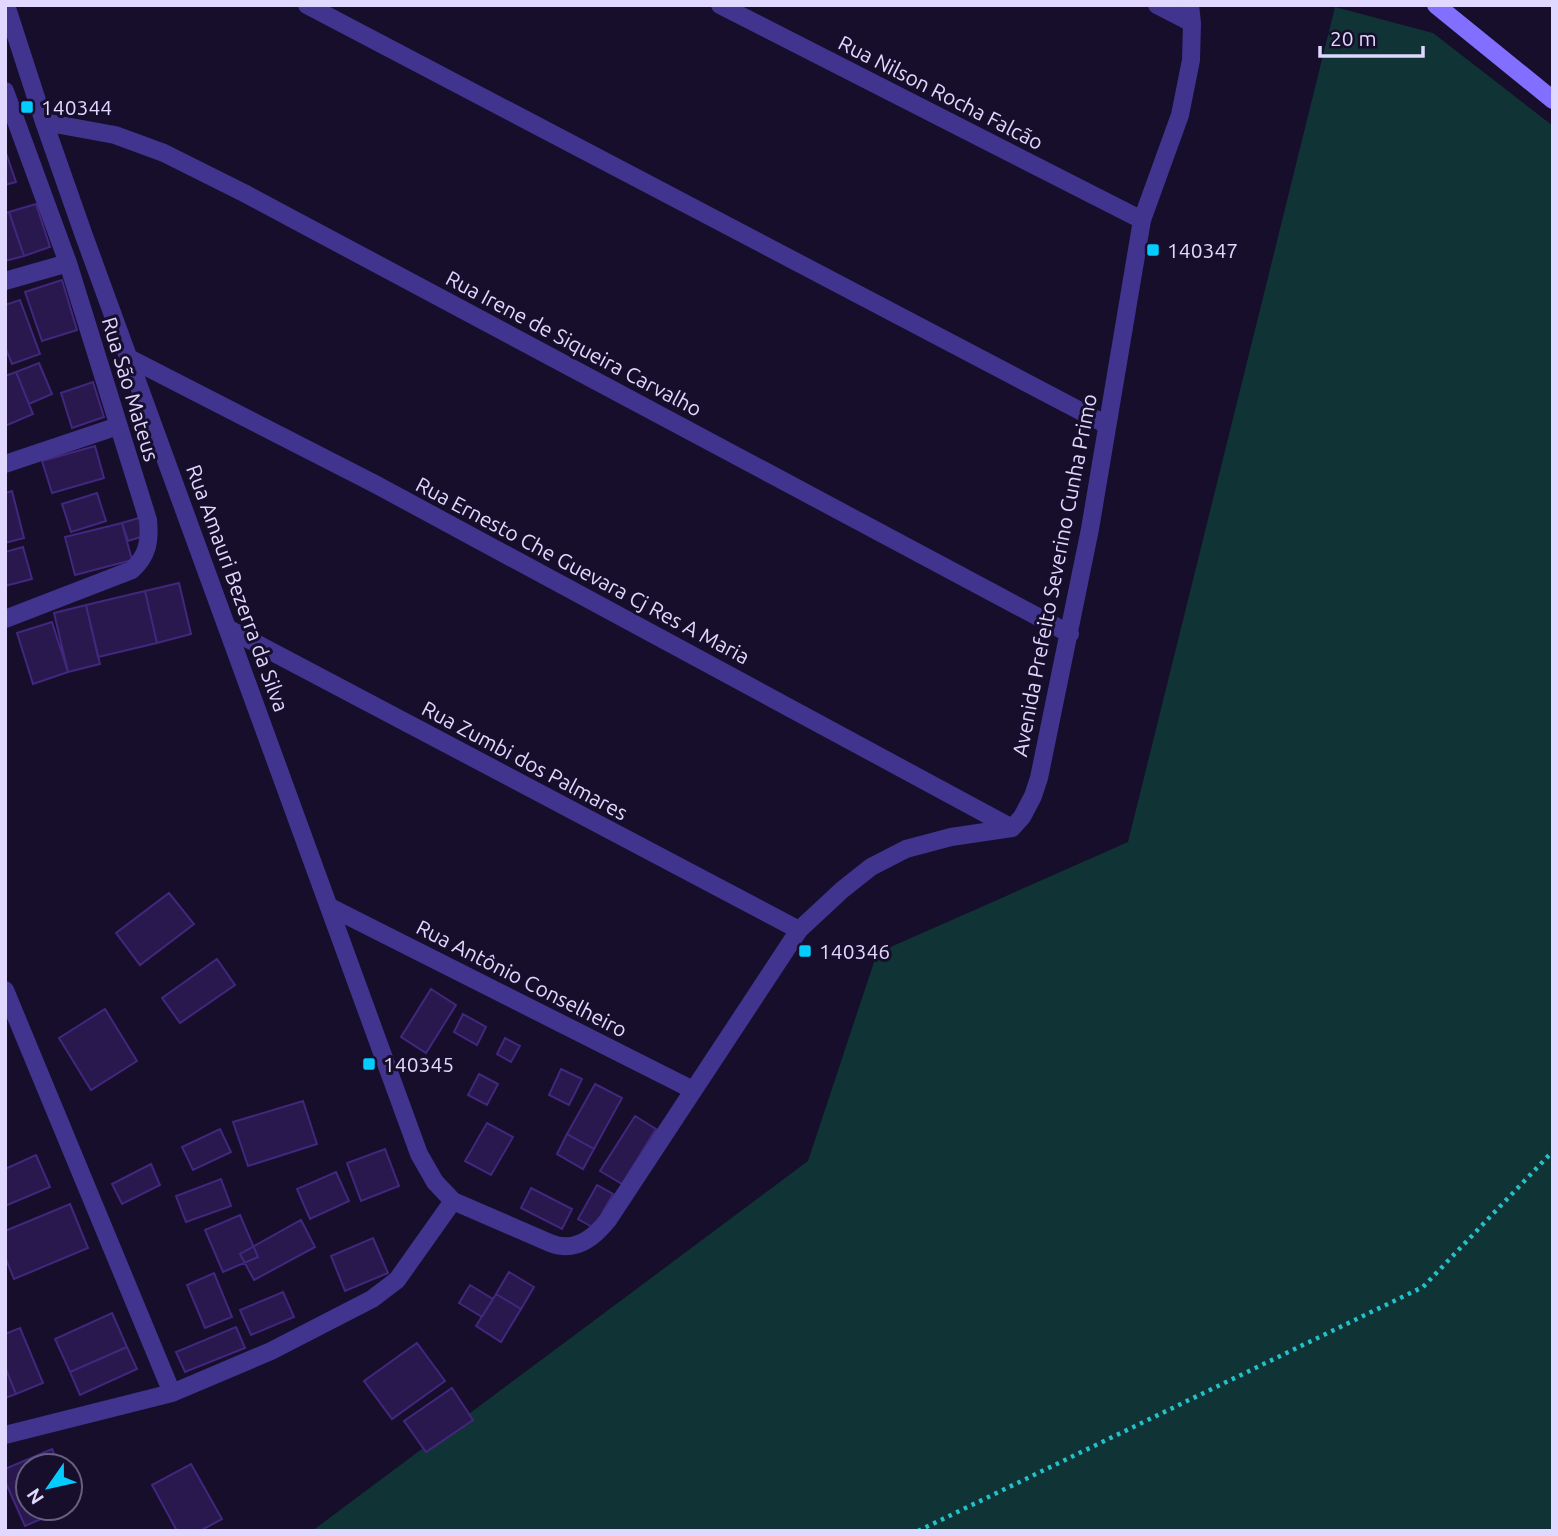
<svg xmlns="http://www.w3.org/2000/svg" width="1558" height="1536" font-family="Ubuntu,sans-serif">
  <rect width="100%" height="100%" fill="#160e2b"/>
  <path fill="#103336" d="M1335,7L1433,33L1553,126V1531H312L808,1161L877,953L1128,842Z"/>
  <path fill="#29184e" stroke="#41277d" stroke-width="2" d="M5,150L16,182L5,185Z
    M36,204L50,247L24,256L9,212Z
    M9,212L24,256L5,261V213Z
    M62,280L77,330L42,341L25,292Z
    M20,300L40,354L12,364L5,347V305Z
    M39,363L52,394L29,404L16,372Z
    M16,372L33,414L5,426V376Z
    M93,382L104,417L72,428L61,393Z
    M95,446L104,478L52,493L42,461Z
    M12,491L24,538L5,543V493Z
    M97,493L106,521L71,532L62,504Z
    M142,517L147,535L128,541L122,523Z
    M122,523L132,560L75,575L65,537Z
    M23,547L32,579L5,586V552Z
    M179,583L191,634L157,643L145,591Z
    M145,591L157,643L98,657L86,605Z
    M86,605L100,664L68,672L54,613Z
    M52,622L68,672L33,684L17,633Z
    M169,893L194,924L140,965L116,933Z
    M217,959L235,985L180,1023L162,998Z
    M431,989L456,1005L426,1053L401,1037Z
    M105,1009L137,1061L91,1090L59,1038Z
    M463,1014L486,1027L477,1045L454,1032Z
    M505,1038L520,1046L511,1062L497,1054Z
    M561,1069L582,1079L569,1105L549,1095Z
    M479,1074L498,1084L487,1105L468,1095Z
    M595,1084L622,1098L594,1149L567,1134Z
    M303,1101L317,1144L248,1166L233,1122Z
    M635,1116L656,1129L622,1184L600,1171Z
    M487,1123L513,1137L491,1175L465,1161Z
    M220,1129L231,1152L193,1170L182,1147Z
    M567,1134L594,1149L583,1169L557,1154Z
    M385,1149L399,1186L361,1201L347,1163Z
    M36,1155L50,1187L5,1206V1169Z
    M151,1164L160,1185L122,1204L112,1184Z
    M336,1172L349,1201L310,1219L297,1189Z
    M221,1179L231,1206L186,1222L176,1196Z
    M597,1185L613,1194L594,1228L578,1219Z
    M531,1188L572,1209L562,1229L521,1208Z
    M70,1204L88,1248L14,1279L5,1257V1231Z
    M240,1215L258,1257L223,1272L205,1230Z
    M301,1220L315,1247L254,1280L240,1254Z
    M373,1238L388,1273L345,1291L331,1256Z
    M509,1272L534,1287L521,1309L496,1294Z
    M214,1273L232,1317L205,1328L187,1285Z
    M470,1285L493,1299L482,1317L459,1303Z
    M283,1292L294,1317L251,1335L240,1310Z
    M496,1294L521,1309L501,1342L476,1326Z
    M112,1313L127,1347L70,1372L55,1339Z
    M236,1327L245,1348L185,1372L176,1352Z
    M20,1328L43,1383L16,1394L5,1367V1334Z
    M417,1343L445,1381L392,1419L364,1381Z
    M127,1347L137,1369L80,1395L70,1372Z
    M5,1367L16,1394L5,1398Z
    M452,1388L473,1420L426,1452L404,1421Z
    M52,1449L59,1466H28V1508H66L25,1526L5,1481V1469Z
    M191,1464L222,1519L200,1531H177L152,1485Z"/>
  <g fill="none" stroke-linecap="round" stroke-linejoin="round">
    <path stroke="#23c1c9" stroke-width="4.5" stroke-dasharray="3.5 5" stroke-linecap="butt" d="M918,1531L1423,1287L1553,1151"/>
    <path stroke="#41348f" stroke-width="18" d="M6,5L44,122L83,233L419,1154L435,1182L453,1201L550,1243C574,1253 593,1239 608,1220L799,930L842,890L871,867L906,849L951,837L1012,828L1022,817L1033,796L1039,778L1090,529L1142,220L1180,115L1191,60L1192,23L1190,5
      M307,5L1107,425
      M720,5L1142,220
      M1157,5L1192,23
      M5,91L68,263L148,520C150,541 148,555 132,570L5,619
      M44,122L115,135L164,153L244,193L1070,634
      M5,281L68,263
      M129,358L375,484L1012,828
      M5,464L118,426
      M229,629L799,930
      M330,907L693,1090
      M5,990L172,1393
      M5,1435L172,1393L271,1351L372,1299L397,1280L453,1201"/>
    <path stroke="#826fff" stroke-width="18" d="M1436,5L1553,100"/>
  </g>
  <g fill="#04ccff" stroke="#160e2b" stroke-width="2.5">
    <rect x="20" y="100" width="14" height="14" rx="3.5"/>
    <rect x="1146" y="243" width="14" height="14" rx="3.5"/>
    <rect x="798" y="944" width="14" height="14" rx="3.5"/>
    <rect x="362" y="1057" width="14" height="14" rx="3.5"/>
  </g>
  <g text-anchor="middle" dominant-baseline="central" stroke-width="6" stroke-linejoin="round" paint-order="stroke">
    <g font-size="21" fill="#e1d8ff" stroke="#160e2b">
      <text transform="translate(941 92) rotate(27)">Rua Nilson Rocha Falcão</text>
      <text transform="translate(574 343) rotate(28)">Rua Irene de Siqueira Carvalho</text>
      <text transform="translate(131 389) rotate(73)">Rua São Mateus</text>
      <text transform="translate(583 570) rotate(28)">Rua Ernesto Che Guevara Cj Res A Maria</text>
      <text transform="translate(1054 575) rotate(-79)">Avenida Prefeito Severino Cunha Primo</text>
      <text transform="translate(238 588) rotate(70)">Rua Amauri Bezerra da Silva</text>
      <text transform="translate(525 760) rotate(28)">Rua Zumbi dos Palmares</text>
      <text transform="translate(522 978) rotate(27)">Rua Antônio Conselheiro</text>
    </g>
    <g font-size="21" fill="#e1d8ff" stroke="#160e2b" text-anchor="start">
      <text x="41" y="107">140344</text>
      <text x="1167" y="250">140347</text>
      <text x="819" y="951">140346</text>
      <text x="383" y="1064">140345</text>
    </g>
  </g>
  <rect width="1558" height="1536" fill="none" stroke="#e1d8ff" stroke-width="14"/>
  <g transform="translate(49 1487) rotate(236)"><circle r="33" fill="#160e2b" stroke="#675f80" stroke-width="2"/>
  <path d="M0-5L12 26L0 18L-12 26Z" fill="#04ccff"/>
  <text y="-10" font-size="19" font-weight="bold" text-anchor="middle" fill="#e1d8ff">N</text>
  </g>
  <path d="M1320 46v10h103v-10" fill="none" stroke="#e1d8ff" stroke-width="3.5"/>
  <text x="1330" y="46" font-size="21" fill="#e1d8ff" stroke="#160e2b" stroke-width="5" paint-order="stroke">20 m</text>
</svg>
